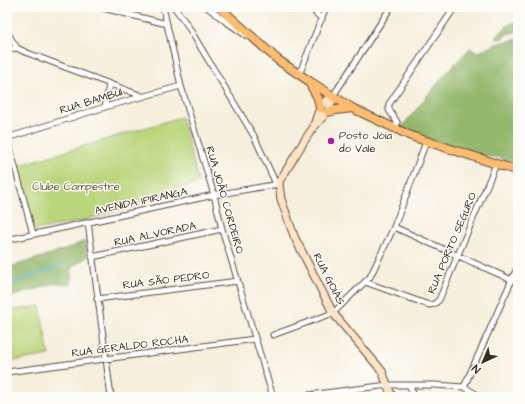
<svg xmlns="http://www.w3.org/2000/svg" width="525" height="404" font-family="'Architects Daughter',sans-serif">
  <rect width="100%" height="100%" fill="#fdfcf7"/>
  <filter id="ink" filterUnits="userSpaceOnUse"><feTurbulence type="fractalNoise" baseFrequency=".025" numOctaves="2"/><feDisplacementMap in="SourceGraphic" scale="8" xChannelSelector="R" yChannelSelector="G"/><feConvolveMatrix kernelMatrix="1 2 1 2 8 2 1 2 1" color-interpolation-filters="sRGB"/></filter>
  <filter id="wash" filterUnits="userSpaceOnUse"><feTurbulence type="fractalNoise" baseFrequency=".012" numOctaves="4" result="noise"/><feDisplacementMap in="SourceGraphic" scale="16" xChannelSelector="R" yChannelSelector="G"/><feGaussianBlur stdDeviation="0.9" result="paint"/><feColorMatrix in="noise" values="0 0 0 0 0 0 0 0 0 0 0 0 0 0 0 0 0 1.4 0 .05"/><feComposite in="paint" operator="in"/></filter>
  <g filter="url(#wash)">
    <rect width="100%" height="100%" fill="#f6efdd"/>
    <path fill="#bad67c" stroke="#7a804d" d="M181,117L199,183L83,221L34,230L17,166Z
      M40,306L49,355L7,362V311Z"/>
    <path fill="#93b76c" stroke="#677045" d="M510,7H518V31L507,34L501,39L495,38L508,25L516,22L517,15Z
      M518,39V168L509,165L500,157H485L425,138L401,128L443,77L470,48L477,53L496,44Z
      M85,241L87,257L72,267L71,285L56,283L7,298V268L64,250Z"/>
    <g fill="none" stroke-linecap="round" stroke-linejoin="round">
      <path stroke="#5ab3d7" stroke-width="1.5" d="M7,285L61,265"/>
    </g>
  </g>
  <g filter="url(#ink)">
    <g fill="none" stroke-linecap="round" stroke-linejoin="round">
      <g stroke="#57483b" stroke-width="7">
        <path id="street" d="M99,7L167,24
          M163,7L181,86L214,195L222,229L273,397
          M174,7L186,23L254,136L276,184
          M207,7L225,21L247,36
          M309,7L322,19
          M7,10L10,7
          M7,32L17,48L25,52L142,96
          M7,50L17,48
          M299,75L326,7
          M333,96L391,7
          M105,107L109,84
          M396,130L397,122L389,110V104L455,7
          M7,137L33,234
          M7,138L105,107L181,86
          M88,222L111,397
          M394,227L512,280
          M7,240L214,195L279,184
          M92,257L222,229
          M365,282L429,305L434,304L439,300L496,164
          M97,299L238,281
          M273,335L333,313L370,277L394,227L426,142
          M7,372L255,339
          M409,385L415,397
          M464,387L518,266
          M293,397L388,385H435L464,387L481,397"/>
      </g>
      <g stroke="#57483b" stroke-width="9">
        <path id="secondary" d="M333,96C331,111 322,117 314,127C302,142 291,164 280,180L279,184L281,199L294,236L333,313L382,371L392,397
          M314,125C318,114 320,101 333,96"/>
      </g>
      <g stroke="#57483b" stroke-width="10">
        <path id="primary" d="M219,7L278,60L309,81L352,108L411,136L518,171
          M310,84L318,98L320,108
          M328,112L336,110L352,108"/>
      </g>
      <use href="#street" stroke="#fff" stroke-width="5"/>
      <use href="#secondary" stroke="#fee4c5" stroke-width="7"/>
      <use href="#primary" stroke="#fdbc6f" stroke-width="8"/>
    </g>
  </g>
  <circle fill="#b5179e" stroke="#fdfcf7" stroke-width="1.5" cx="331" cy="141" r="4"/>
  <g text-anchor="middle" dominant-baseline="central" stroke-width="3" stroke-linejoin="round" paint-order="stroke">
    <g font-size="11" fill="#3b2a1e" stroke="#fdfcf7">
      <text transform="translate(91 101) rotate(-17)">RUA BAMBUÍ</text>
      <text transform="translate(225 200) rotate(74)">RUA JOÃO CORDEIRO</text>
      <text transform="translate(141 201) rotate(-12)">AVENIDA IPIRANGA</text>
      <text transform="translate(155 234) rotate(-12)">RUA ALVORADA</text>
      <text transform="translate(452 243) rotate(-67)">RUA PORTO SEGURO</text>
      <text transform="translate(329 279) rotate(63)">RUA GOIÁS</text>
      <text transform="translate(166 280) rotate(-7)">RUA SÃO PEDRO</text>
      <text transform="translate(130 346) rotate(-7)">RUA GERALDO ROCHA</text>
    </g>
    <g font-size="11" fill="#3b2a1e" stroke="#fdfcf7" text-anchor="start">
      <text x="339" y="135">Posto Jóia<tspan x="339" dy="13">do Vale</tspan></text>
    </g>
    <g font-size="11" fill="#5b5536" stroke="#fdfcf7">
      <text x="76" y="186">Clube Campestre</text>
    </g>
  </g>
  <rect width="525" height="404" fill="none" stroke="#fdfcf7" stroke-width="24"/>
  <g transform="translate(483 362) rotate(224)" stroke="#fdfcf7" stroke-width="3" paint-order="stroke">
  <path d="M0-3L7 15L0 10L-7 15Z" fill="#3b2a1e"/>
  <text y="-6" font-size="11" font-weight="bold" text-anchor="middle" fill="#3b2a1e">N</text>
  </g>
</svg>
